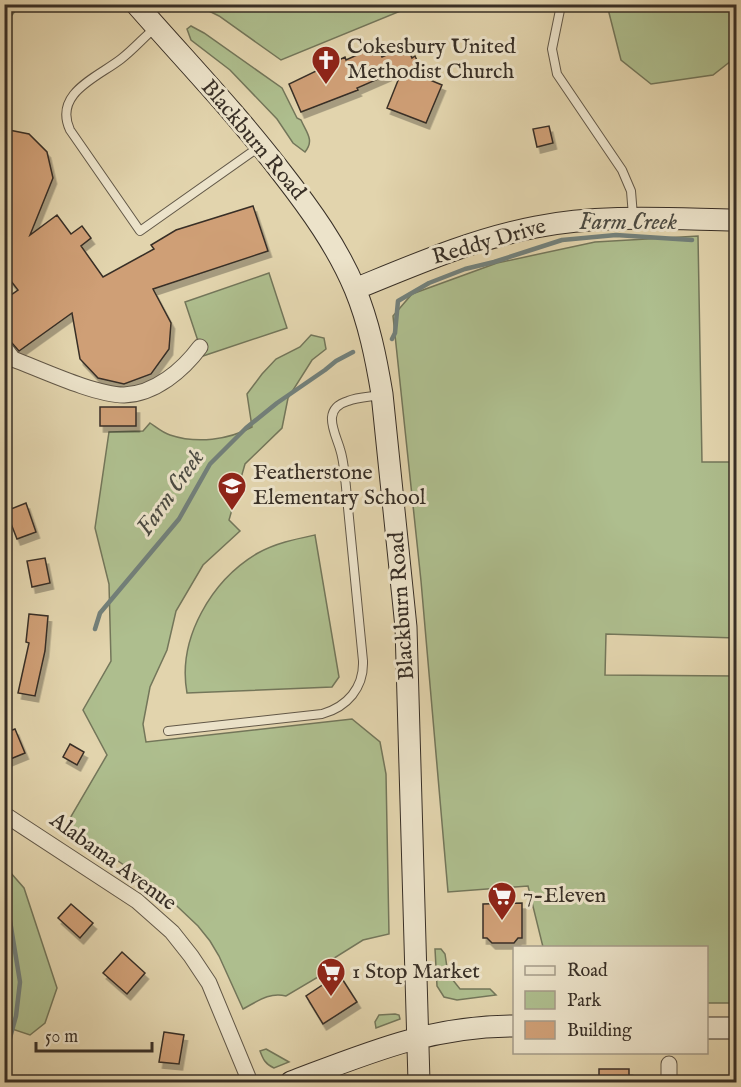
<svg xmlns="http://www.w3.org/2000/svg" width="741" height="1087" font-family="'IM FELL English',serif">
  <defs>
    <filter id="shadow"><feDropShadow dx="3.5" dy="6" stdDeviation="0" flood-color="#0004"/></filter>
  </defs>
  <rect width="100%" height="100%" fill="#e2d4ad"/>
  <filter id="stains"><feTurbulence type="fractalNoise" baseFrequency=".00333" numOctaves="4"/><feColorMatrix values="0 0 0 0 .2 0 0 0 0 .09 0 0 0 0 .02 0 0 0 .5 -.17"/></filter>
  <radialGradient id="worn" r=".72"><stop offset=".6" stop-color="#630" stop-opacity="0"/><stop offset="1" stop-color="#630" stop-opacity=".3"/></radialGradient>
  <path fill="#aebe8e" stroke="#73765a" stroke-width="1.5" d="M5,4L20,5L5,24L4,5Z
    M197,5L404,4V5L403,10L281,60L219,16Z
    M607,5H736V57L713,75L651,84L621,60Z
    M191,26L204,33L282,88L297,118L301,120C306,132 315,140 305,152L293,143L277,119L230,70L191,40L187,29Z
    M698,236L702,462H736V638L606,634L605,675L736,676V1003H707L706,948L543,947L528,886L448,892L421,581L393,316L412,294L497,263L595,242Z
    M269,273L287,328L203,356L185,302Z
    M311,335L324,338L326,349L312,360L288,398L282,428L245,464L229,520L240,531L203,565L176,611L167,650L150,687L143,724L146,742L352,719L380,742L386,774L389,934L363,940L331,960L335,967L286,996C269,992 258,1001 243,1009L219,956L210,941L198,926L160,890L66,825L107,755L83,710L111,661L109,584L95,528L109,432L143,431L150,423C156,427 163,433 170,435C197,444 228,440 252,427L247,394L262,374L276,359L300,347Z
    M315,535L339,677L332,687L187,693C177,638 212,580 258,553C276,543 296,539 315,535Z
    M5,872H10L24,888L57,988L45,1023L30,1035L12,1029L5,989Z
    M435,949H441L445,954L448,974L460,989H490L496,995L457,1000L444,997L437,986Z
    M395,1014L399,1015L400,1019L376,1028L375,1022L379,1015Z
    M266,1049L289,1062L274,1068C265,1064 263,1059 260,1051Z"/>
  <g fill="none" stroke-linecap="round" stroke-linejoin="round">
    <path stroke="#72807b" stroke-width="4.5" d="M392,339L395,333L398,301L429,283L465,269L494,262L562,240L616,235L692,240
      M95,629L100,613L179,519L210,464L246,428L277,403L325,370L336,361L353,352
      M4,884L20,982L16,1016L4,1060"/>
  </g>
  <path fill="#cf9f76" stroke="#382f26" stroke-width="1.5" filter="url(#shadow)" d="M377,46L382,57L407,46L412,58L415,56L425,78L442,85L426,123L387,108L403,68L357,88L358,90L301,112L289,84L345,57L346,60Z
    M549,126L553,143L537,147L533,129Z
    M4,129L29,134L47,152L53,178L30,235L57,215L71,234L82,226L91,238L81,246L103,277L154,249L151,245L176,230L253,206L268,251L153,289L171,323L169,349L151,374L124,384L98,378L80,359L72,313L19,351L4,334V300L18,290L4,272Z
    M100,407H136V426H100Z
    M26,503L36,532L17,539L6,511Z
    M45,558L50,583L32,587L27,561Z
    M29,614L48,616L45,651L35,696L18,693L29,643L26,642Z
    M15,729L25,753L8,760L4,753V733Z
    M70,744L84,752L77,765L63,757Z
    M522,903V938H518L514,943H492L487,938H483V904Z
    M71,904L93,923L80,938L58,918Z
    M122,952L145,973L127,994L103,973Z
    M339,974L357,1002L323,1024L306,996Z
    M164,1032L184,1035L179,1064L159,1062Z
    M599,1069H629V1083H599Z"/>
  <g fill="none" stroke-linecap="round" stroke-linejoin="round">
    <g stroke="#625848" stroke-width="10">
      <path id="lane" d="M559,4L560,10L552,49L557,74L622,170L631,191L633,216
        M156,27C144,37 134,49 121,59C98,77 53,93 70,130L140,231L259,147
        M168,731L322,714C347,707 364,688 363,661L345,477C344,468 343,458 340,449C335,432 321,409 348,401C358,397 370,397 381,395"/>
    </g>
    <g stroke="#625848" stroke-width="17">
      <path id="street" d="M4,347L13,359C42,370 95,395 124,395C155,394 183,370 200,347
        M4,814L137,901L172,932L191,956L209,983L250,1082
        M669,1064V1082"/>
    </g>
    <g stroke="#382f26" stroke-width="23">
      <path id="secondary" d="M136,4C185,60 237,114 282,173C310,209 337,246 355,289C369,323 376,358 382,394L406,627L419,1082
        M355,289C414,265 473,239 536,227C602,214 670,219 736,220
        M706,1028H736
        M291,1082C368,1053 430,1026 514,1026"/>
    </g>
    <use href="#lane" stroke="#ece3ca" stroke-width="8"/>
    <use href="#street" stroke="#ece3ca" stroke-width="15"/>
    <use href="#secondary" stroke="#ece3ca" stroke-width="21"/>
  </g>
  <defs>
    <g id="church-pin" transform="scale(1.5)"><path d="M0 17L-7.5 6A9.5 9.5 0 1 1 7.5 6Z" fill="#8f2418" stroke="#ece3ca"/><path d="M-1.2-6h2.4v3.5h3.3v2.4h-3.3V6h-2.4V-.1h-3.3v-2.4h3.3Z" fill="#fff"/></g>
    <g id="school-pin" transform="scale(1.5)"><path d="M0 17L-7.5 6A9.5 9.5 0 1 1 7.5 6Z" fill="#8f2418" stroke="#ece3ca"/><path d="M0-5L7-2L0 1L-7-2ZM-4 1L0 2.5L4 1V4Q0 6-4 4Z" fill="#fff"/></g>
    <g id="supermarket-pin" transform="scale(1.5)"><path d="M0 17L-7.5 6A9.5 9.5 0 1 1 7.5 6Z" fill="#8f2418" stroke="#ece3ca"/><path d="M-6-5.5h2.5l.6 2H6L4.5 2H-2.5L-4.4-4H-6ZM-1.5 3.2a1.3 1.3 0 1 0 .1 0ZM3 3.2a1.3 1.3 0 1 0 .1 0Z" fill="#fff"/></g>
  </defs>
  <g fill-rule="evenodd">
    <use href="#church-pin" x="326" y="60"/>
    <use href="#school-pin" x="232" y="486"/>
    <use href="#supermarket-pin" x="502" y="896"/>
    <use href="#supermarket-pin" x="331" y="972"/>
  </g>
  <g text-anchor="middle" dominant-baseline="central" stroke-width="6" stroke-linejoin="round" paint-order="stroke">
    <g font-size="22" fill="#382f26" stroke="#ece3ca" text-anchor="start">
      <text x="347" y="47">Cokesbury United<tspan x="347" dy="25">Methodist Church</tspan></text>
      <text x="253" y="473">Featherstone<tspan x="253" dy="25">Elementary School</tspan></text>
      <text x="523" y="896">7-Eleven</text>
      <text x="352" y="972">1 Stop Market</text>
    </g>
    <g font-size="22" fill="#382f26" stroke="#ece3ca">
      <text transform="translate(253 140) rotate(50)">Blackburn Road</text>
      <text transform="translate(489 242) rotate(-16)">Reddy Drive</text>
      <text transform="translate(402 606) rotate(-94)">Blackburn Road</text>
      <text transform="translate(113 862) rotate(36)">Alabama Avenue</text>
    </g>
    <g font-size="24" font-style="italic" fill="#4b4a42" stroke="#ece3ca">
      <text x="628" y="222">Farm Creek</text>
      <text transform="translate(171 493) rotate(-55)">Farm Creek</text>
    </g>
  </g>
  <rect width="741" height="1087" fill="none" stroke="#e2d4ad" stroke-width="24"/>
  <rect x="6" y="6" width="729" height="1075" fill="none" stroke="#382f26" stroke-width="3"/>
  <rect x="12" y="12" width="717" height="1063" fill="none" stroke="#382f26" stroke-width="1.5"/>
  <rect x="513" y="946" width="195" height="108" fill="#ece3ca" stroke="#a49b88" stroke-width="1.5"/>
  <rect x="525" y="966" width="30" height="9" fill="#ece3ca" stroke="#a49b88" stroke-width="1.5"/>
  <text x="567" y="976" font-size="18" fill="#382f26">Road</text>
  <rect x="525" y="991" width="30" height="18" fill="#aebe8e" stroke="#a49b88" stroke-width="1.5"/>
  <text x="567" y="1006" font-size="18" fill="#382f26">Park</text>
  <rect x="525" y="1021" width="30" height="18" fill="#cf9f76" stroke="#a49b88" stroke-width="1.5"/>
  <text x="567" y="1036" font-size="18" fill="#382f26">Building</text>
  <path d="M36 1042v9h116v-9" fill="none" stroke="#382f26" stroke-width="3"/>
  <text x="45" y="1042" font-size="18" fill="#382f26" stroke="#ece3ca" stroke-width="4.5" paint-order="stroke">50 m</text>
  <rect width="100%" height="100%" filter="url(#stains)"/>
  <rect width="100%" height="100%" fill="url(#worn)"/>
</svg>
